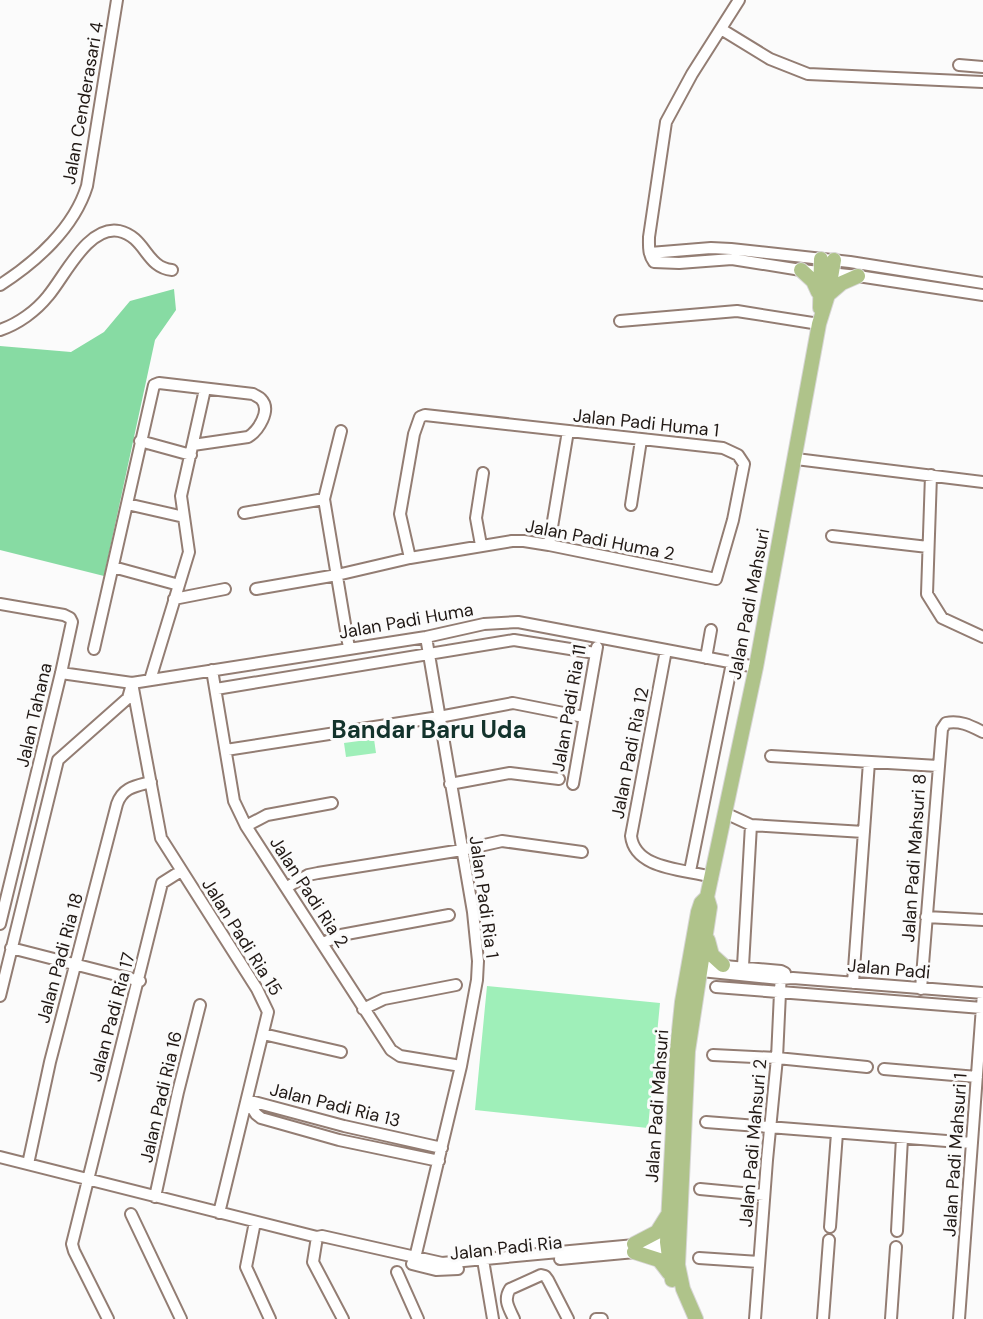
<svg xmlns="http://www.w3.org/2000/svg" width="983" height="1319" font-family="'DM Sans',sans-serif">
  <rect width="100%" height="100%" fill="#fbfbfb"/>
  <path fill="#9fefb9" d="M374,739L376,753L346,757L344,743Z
    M487,986L660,1003L648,1128L475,1110Z"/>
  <path fill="#87dba3" d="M174,289L176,310L155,340L104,576L0,550V346L71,352L104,332L130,301Z"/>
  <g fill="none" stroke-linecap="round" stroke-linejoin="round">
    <g stroke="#937d73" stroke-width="14">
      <path id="minor" d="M739,0L692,74L666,122L649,237C649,246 648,254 654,262L679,263L732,259L801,270L858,276L983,295
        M721,29L770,59L808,74L983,82
        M959,65L983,67
        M650,253L711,248L731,249L850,262L983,283
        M0,285C36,262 74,228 87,186L117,0
        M620,321L737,311L819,324
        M0,330C18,324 36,311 48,296C65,276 88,225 119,231C146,237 146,268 172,270
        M341,431L324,499L349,648
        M140,441L191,455
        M796,459L983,482
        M931,475L927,594L942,618L983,637
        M127,504L184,517
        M631,505L641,440
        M244,513L324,499
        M832,536L928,547
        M481,545L476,518L483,473
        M549,545L568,431
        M113,567L179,585
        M256,589L337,575L410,558L512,541H524L549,545L716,579L733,520L744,464L738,455L723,448L425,415L420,417L414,434L400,514L410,558
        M174,599L225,589
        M0,604L64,615L70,618L72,622L61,673L0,924
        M94,649L154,385L159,383L253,394C256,396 259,397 261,399C272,410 258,431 248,437L193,445
        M666,650L631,836C635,870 685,869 712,877
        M706,658L711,630
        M212,670L234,801L246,826L391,1050L400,1056L461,1066
        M61,673L132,683L426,637L484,624L518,622L756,667
        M150,680L189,552L181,496L205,389
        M132,683L161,838L257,989L268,1012L219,1213
        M216,689L514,640L595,653
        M226,750L439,717L513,703L584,717
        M771,756L938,766
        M450,784L510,773L559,779
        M573,784L597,647
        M725,813L751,825L864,832
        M246,826L267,815L332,803
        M690,871L732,663
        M287,887L308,875L318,873L462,850L502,841L582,852
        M926,917L983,920
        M323,943L341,935L449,915
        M11,948L140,981
        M702,964L781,971L785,973
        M743,966L751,825
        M701,971L780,979L793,978L983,993
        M853,983L869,762
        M716,987L982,1008
        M921,989L942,729L946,723C960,720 971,726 983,732
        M0,996L58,760L128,698L132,684
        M363,1009L384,999L456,985
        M263,1034L341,1052
        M713,1055L777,1058L867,1067
        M884,1069L977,1077
        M247,1100L256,1114L261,1118L339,1140L439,1161
        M247,1100L344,1126L442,1148
        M706,1122L972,1143
        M0,1157L317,1237L322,1236L442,1263L667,1242
        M28,1164L50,1062L117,804C123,787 136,786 151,782
        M700,1189L764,1195
        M155,1197L178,1092L200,1005
        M131,1214L181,1319
        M255,1222L246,1267L270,1319
        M830,1227L837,1133
        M897,1231L902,1138
        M317,1237L313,1262L343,1319
        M699,1258L759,1262
        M560,1259L667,1249
        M483,1260L493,1319
        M414,1262L461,1066L477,980L478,961L473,912L426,637
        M412,1264L436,1270L458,1269
        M397,1272L418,1319
        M108,1319L74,1251L72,1244L162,883L181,871
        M514,1319C509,1308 503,1300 510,1289L541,1275L545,1276L548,1280L568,1319
        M596,1319H602
        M755,1319L767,1160L777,1058L781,971
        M823,1319L829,1240
        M891,1319L896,1247
        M959,1319L983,993"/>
    </g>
    <g stroke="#d7d6d5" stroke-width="16">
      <path id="major" d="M801,270L813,281L818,292
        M828,295L842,283L858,276
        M820,308L821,259
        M708,940L712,955L723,965
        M634,1244L657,1232L667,1216
        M634,1252L659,1260L669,1273
        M672,1280L667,1242L677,1050L682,1002L698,912L701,903L707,897
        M696,1319L683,1289L678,1265L688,1051L710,907L707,897L756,667L819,324L828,295L834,260"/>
    </g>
    <use href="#minor" stroke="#fff" stroke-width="10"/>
    <use href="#major" stroke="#afc38a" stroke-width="14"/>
  </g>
  <g text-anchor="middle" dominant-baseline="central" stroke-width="6" stroke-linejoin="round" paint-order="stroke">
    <g font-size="18" fill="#211915" stroke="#fbfbfb">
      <text transform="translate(83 103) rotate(-80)">Jalan Cenderasari 4</text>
      <text transform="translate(646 423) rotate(6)">Jalan Padi Huma 1</text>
      <text transform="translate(600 540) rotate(11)">Jalan Padi Huma 2</text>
      <text transform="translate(749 604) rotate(-79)">Jalan Padi Mahsuri</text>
      <text transform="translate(406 621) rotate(-10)">Jalan Padi Huma</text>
      <text transform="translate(569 708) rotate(-80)">Jalan Padi Ria 11</text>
      <text transform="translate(34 715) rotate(-77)">Jalan Tahana</text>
      <text transform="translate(630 753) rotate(-79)">Jalan Padi Ria 12</text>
      <text transform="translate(914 858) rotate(-86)">Jalan Padi Mahsuri 8</text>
      <text transform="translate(309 892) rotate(57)">Jalan Padi Ria 2</text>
      <text transform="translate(484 897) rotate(82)">Jalan Padi Ria 1</text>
      <text transform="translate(242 937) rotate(58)">Jalan Padi Ria 15</text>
      <text transform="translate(60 958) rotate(-75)">Jalan Padi Ria 18</text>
      <text transform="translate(889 969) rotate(5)">Jalan Padi</text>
      <text transform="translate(112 1017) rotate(-75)">Jalan Padi Ria 17</text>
      <text transform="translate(161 1097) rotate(-77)">Jalan Padi Ria 16</text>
      <text transform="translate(335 1105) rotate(14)">Jalan Padi Ria 13</text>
      <text transform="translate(657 1106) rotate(-86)">Jalan Padi Mahsuri</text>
      <text transform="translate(753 1143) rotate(-85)">Jalan Padi Mahsuri 2</text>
      <text transform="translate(955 1155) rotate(-86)">Jalan Padi Mahsuri 1</text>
      <text transform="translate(506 1248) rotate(-6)">Jalan Padi Ria</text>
    </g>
    <g font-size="24" font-weight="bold" fill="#13332c" stroke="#fbfbfb">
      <text x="429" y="729">Bandar Baru Uda</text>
    </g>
  </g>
</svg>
